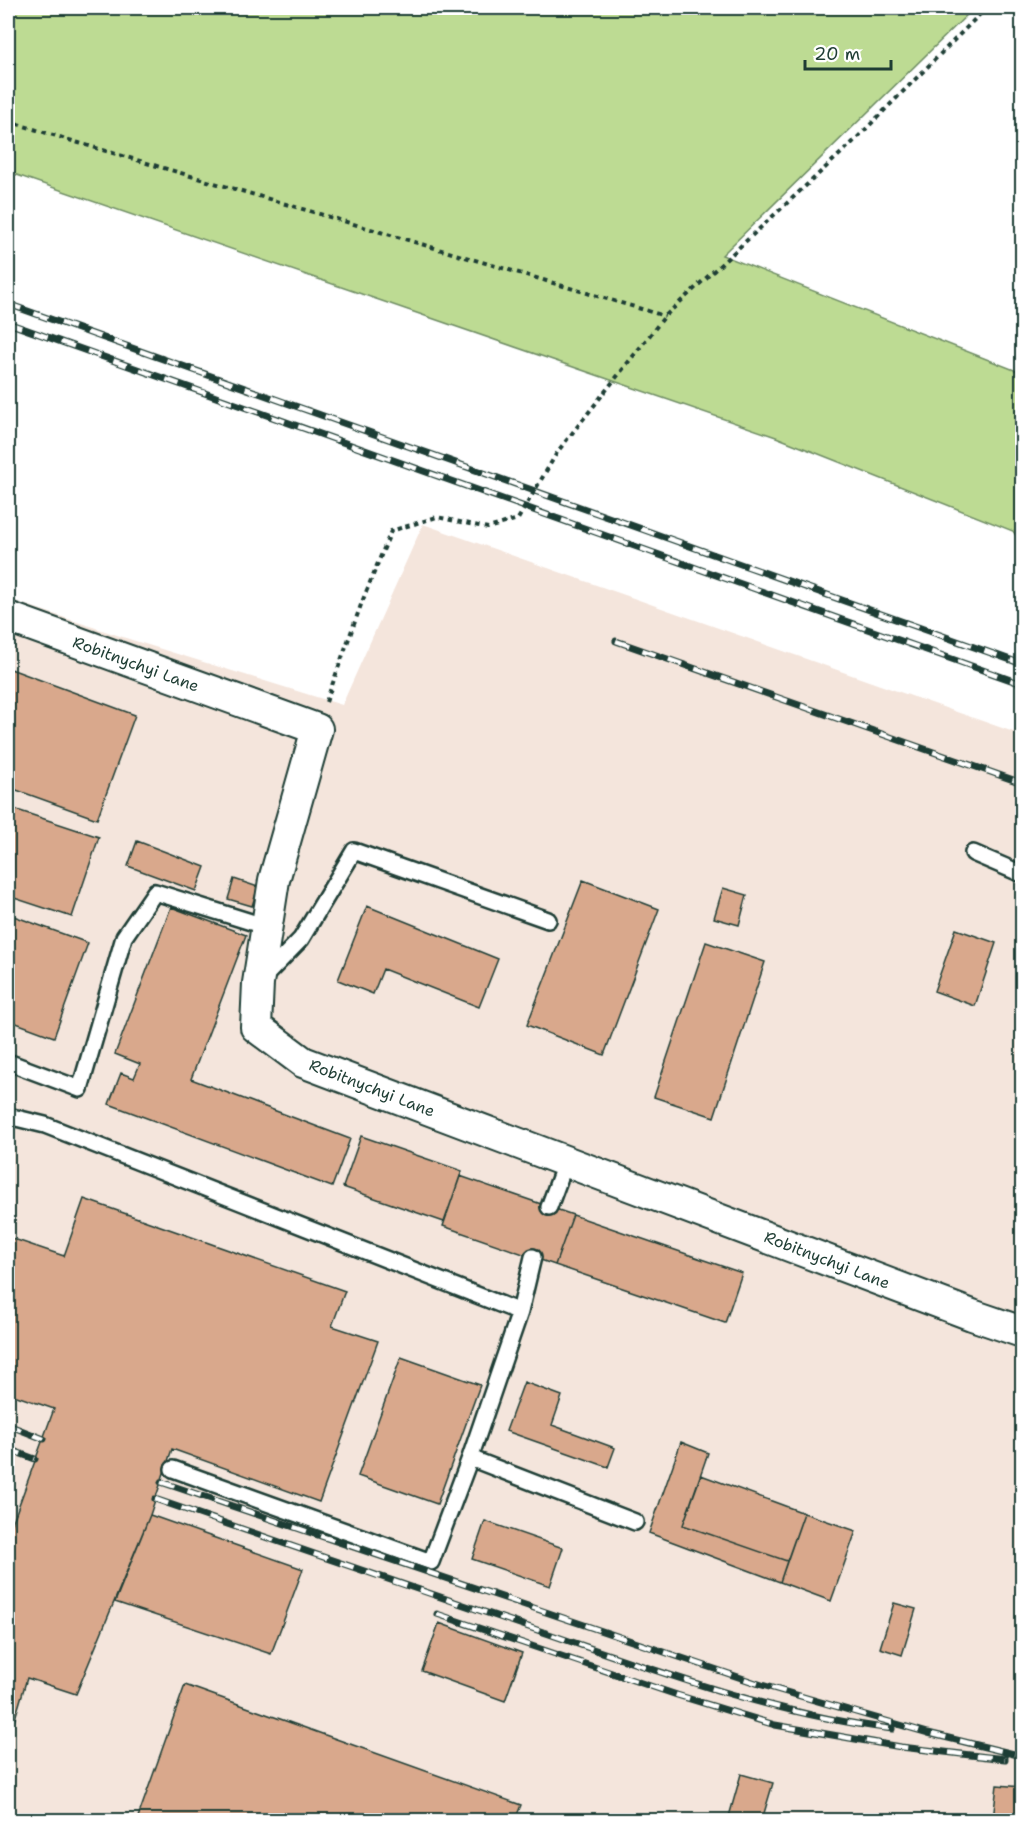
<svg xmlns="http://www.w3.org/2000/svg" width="1030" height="1828" font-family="'Shantell Sans',sans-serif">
  <rect width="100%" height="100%" fill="#fff"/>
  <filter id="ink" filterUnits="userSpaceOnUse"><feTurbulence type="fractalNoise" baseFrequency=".0167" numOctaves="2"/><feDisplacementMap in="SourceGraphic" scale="12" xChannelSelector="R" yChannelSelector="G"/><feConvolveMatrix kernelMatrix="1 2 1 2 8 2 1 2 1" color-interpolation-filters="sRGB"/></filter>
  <g filter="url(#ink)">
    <path fill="#f4e5dc" d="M423,524L1022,735V1820H8V599L132,640L342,705Z"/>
    <path fill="#bddb93" stroke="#6e8c64" stroke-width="1.5" d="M8,8H974L722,255L1022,373V544L1013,531L776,437L8,172Z"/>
    <path fill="#d9a88c" stroke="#1f3d34" stroke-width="1.5" d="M8,668L135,715L97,819L8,787Z
      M8,807L99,837L72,917L8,896Z
      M137,841L205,867L196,891L128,866Z
      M234,879L258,887L252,906L228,899Z
      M583,880L659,909L604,1055L527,1025Z
      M723,888L747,895L739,925L714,918Z
      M367,906L498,959L479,1007L383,969L373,994L338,980Z
      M171,907L246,935L191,1079L350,1139L332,1187L109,1104L121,1073L134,1078L140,1064L115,1054Z
      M8,914L88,943L54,1037L8,1020Z
      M956,929L996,943L975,1006L934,991Z
      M706,942L765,962L714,1117L654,1097Z
      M361,1136L462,1171L444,1222L343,1187Z
      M460,1176L573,1215L555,1265L443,1226Z
      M84,1199L345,1291L332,1326L378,1341L319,1502L172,1449L150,1515L76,1694L27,1678L8,1742V1535L54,1409L8,1393V1237L64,1256Z
      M573,1215L742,1273L725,1323L555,1265Z
      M401,1357L480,1385L437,1504L358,1476Z
      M524,1382L562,1396L552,1425L615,1448L608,1467L506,1431Z
      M681,1442L708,1453L683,1525L787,1561L780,1582L649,1533Z
      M701,1475L804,1513L787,1561L683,1525Z
      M804,1513L856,1531L831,1601L780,1582Z
      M150,1515L303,1569L271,1654L115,1602Z
      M485,1521L563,1548L550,1586L472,1559Z
      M894,1603L916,1609L902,1655L880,1648Z
      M439,1623L522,1653L505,1701L422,1671Z
      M185,1685L521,1805L515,1820H137Z
      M741,1774L773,1783L762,1820H728Z
      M997,1785L1022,1787V1820H993Z"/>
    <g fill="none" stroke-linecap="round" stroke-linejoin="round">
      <g stroke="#1f3d34" stroke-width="20">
        <path id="service" d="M973,853L1022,874
          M262,979L301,939L354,851L548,920
          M8,1062L80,1089L124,937L155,892L267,927
          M8,1116L45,1125L520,1312L533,1257
          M549,1207L566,1161
          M470,1458L635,1522
          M173,1469L431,1562L470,1458L520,1312"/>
      </g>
      <g stroke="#1f3d34" stroke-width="34">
        <path id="minor" d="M8,617L317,729L274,880L258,983L256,1027L303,1062L972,1315L1022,1332"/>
      </g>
      <path stroke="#1f3d34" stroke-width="4" stroke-dasharray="4.5 4.5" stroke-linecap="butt" d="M8,121L79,143L665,316
        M326,702L362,602L391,531L437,517L488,528L518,519L558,451L665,316L852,143L986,8"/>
      <use href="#service" stroke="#fff" stroke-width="15"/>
      <use href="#minor" stroke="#fff" stroke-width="30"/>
      <g stroke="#1f3d34" stroke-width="7">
        <path id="rail" d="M8,304L1022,664
          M8,323L1022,684
          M616,641L1022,783
          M8,1425L44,1439
          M8,1449L35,1459
          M161,1482L762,1685L928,1733L1022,1756
          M155,1499C285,1544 416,1589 546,1633C657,1671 776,1715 892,1729
          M437,1614L677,1695L775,1725L901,1747L1005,1759"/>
      </g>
      <use href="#rail" stroke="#fff" stroke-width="4.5" stroke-dasharray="14" stroke-linecap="butt"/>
    </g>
  </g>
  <g text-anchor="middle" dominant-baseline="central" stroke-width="5" stroke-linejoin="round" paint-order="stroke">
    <g font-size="16" fill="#1f3d34" stroke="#fff">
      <text transform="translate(136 664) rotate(20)">Robitnychyi Lane</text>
      <text transform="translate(372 1088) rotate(21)">Robitnychyi Lane</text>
      <text transform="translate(827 1260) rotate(21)">Robitnychyi Lane</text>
    </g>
  </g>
  <rect width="1030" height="1828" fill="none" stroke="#fff" stroke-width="30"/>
  <rect x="15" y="15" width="1000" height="1798" fill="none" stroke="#1f3d34" stroke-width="2" filter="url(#ink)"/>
  <path d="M805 60v9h86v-9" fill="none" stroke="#1f3d34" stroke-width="3"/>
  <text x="814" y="60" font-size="18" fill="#1f3d34" stroke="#ffffff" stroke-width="4.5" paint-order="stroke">20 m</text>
</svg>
